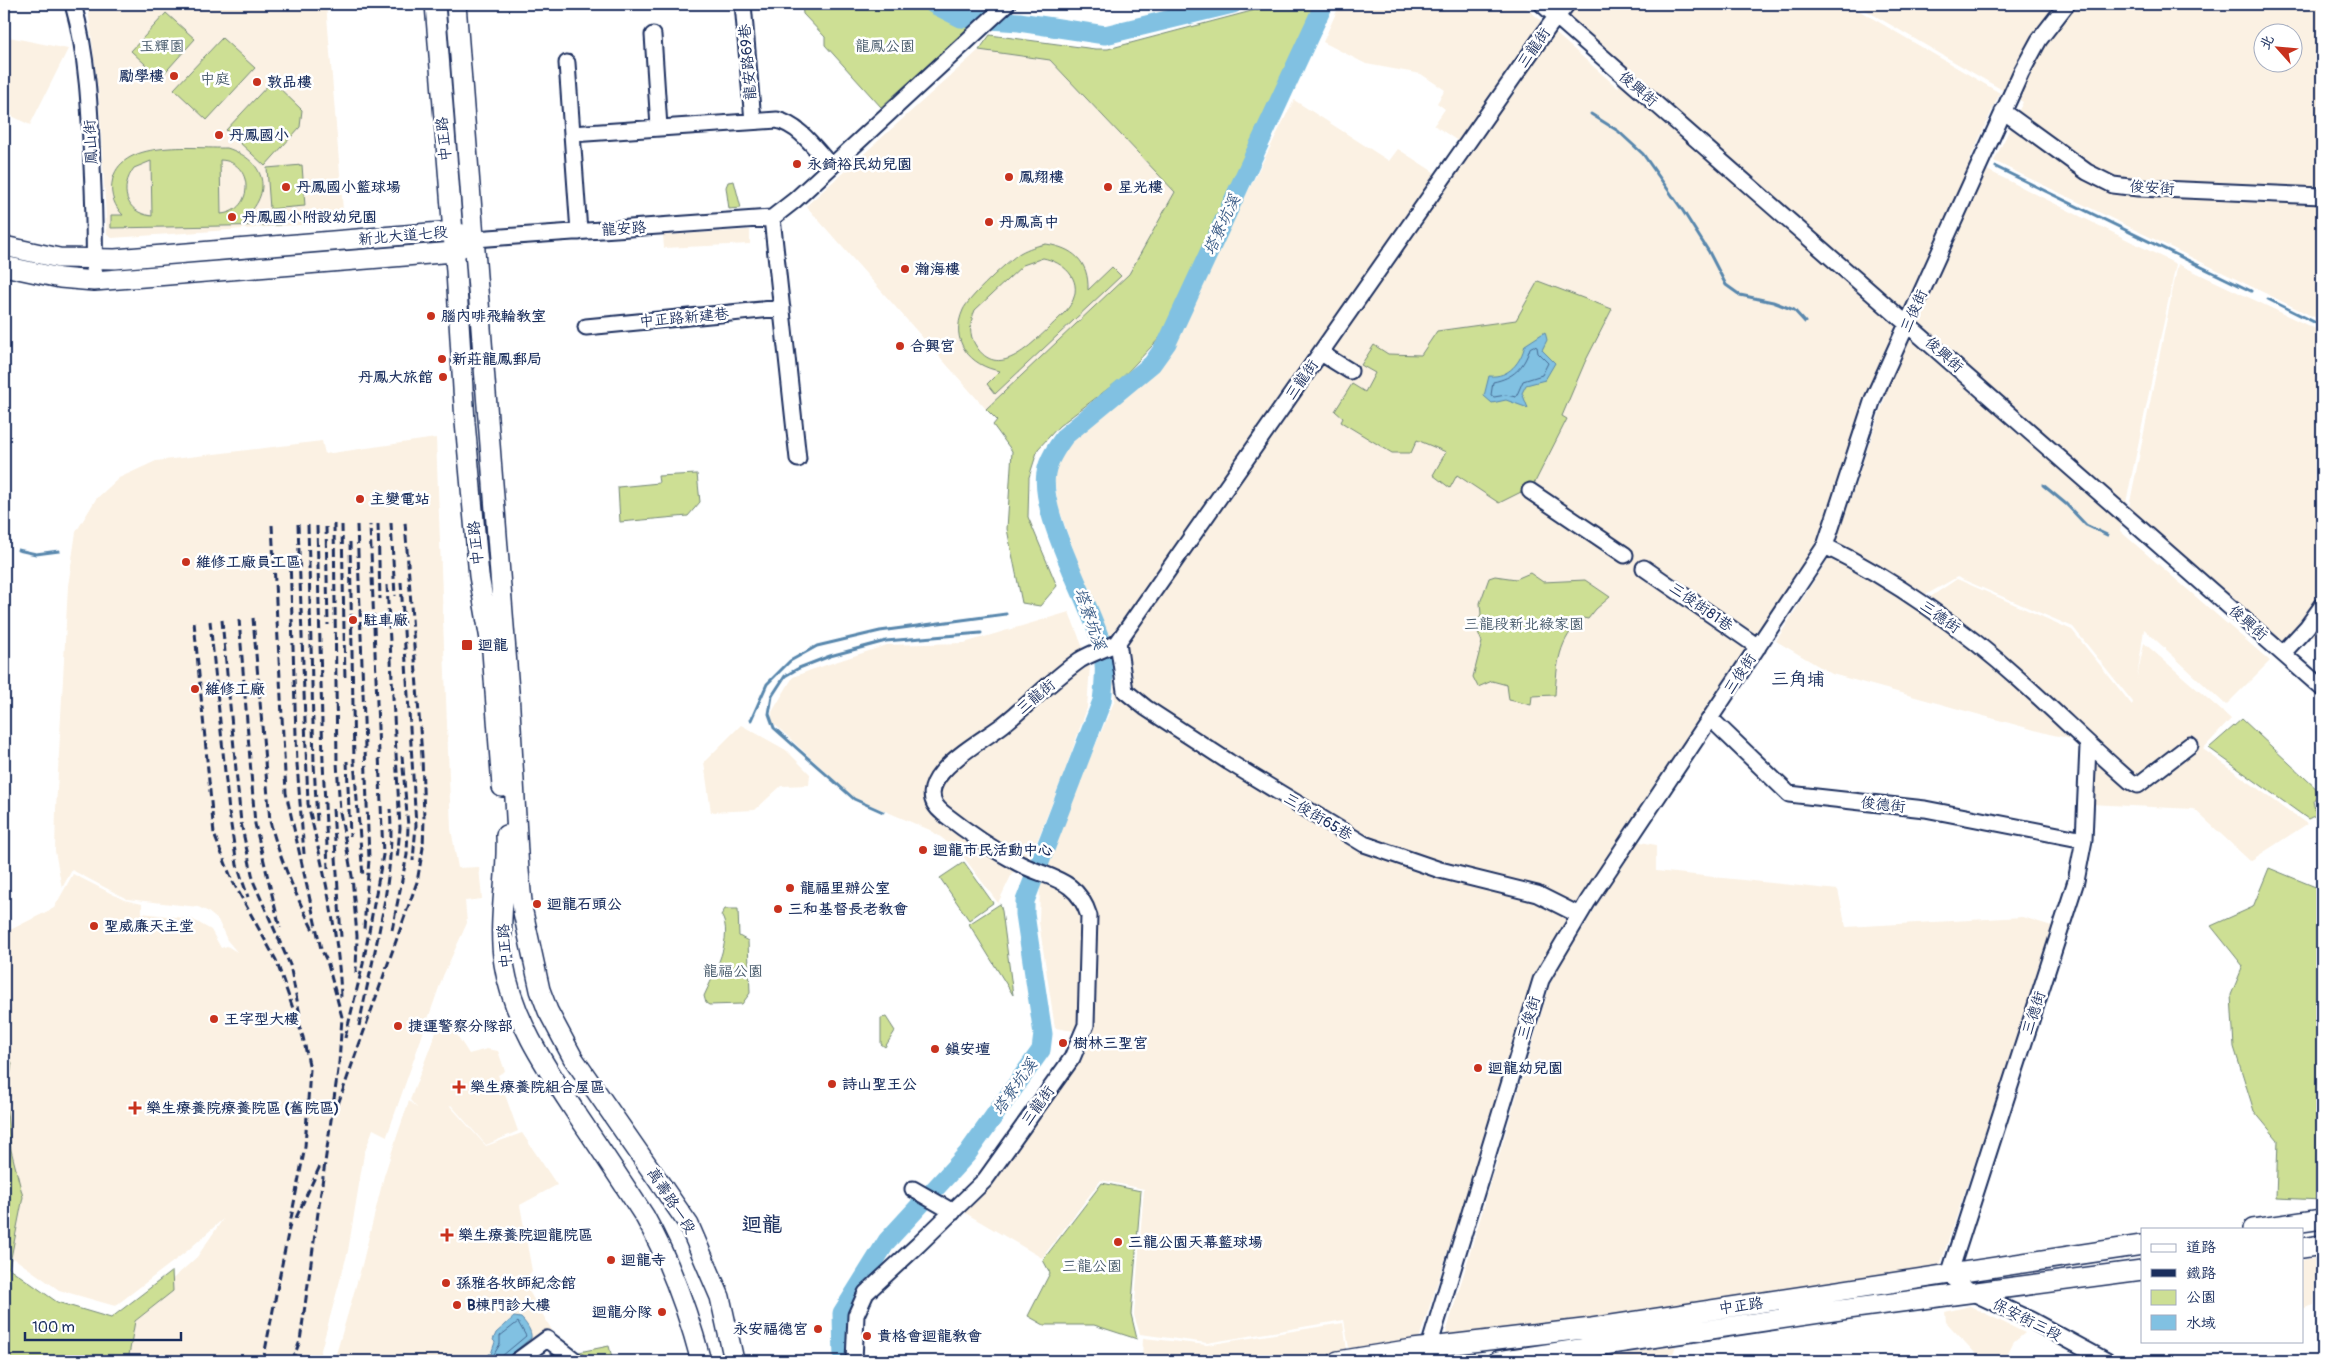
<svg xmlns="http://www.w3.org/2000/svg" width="2326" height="1365" font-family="Pangolin,'LXGW WenKai TC',sans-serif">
  <rect width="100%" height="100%" fill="#fff"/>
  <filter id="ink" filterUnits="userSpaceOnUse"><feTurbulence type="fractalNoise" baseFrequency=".02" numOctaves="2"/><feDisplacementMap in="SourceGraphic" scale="10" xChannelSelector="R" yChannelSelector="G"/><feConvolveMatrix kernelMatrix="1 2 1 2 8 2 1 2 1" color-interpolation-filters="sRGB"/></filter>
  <g filter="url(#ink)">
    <path fill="#fbf1e3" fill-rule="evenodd" d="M127,4H326L344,222L112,238L107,235L99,98L88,8Z
      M1340,4H1522L1618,88L1626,67L1553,4H1848L2000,93L1969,161L2176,264L2120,531L2270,661L2226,705L2144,629L2137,678L2144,643L2231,719L2203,749L2307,824L2250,861L2194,809L2089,804L2090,743L2049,734L1832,674L1776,641L1831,554L1926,600L1957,579L2072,630L2132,705L2133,702L2073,627L1957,577L1924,596L1835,544L1886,395L1873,383L1858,417L1820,547L1540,972L1416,1348L1351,1359L1344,1320L1207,1343L1140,1334L1134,1315L1144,1189L1101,1180L1042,1258L962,1211L1070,1058L1074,1031L1055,1028L1039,922L1040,887L1048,855L1115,700L1110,655L1058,506L1054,475L1066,444L1157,371L1294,100L1389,161L1398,149L1440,176L1462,144L1434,125L1445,109L1437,103L1445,90L1421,74L1366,64L1323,42Z
      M1855,4H2322V321L1994,161L2023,102ZM2264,32H2294V62H2264Z
      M4,36L68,49L30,125L4,112Z
      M979,50L1050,60L1175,192L1129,274L986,409L806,206Z
      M750,230V244L664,248L663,235Z
      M2178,264L2322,332V636L2320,635L2281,643L2129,507Z
      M436,438L451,829L458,868L479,867L482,899L465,901L467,923L443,976L387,1136L373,1129L364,1154L348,1251L318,1361H119L125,1322L197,1257L223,1219L187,1251L115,1306L59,1290L5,1252L4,933L54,908L73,874L124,900L142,904V913L192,919L211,930L221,948L227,946L237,952L227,940L218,920L207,911L198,907L127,899L72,870L62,888L55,851L56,809L68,586L76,532L96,499L119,478L156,461L322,441L325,454Z
      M1069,612L1090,666L1087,708L1063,776L1029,861L1020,857L998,903L962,855L942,838L930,830L854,798L772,722V712L793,677L811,670L887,645L964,643Z
      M741,725L786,750L810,774L809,785L781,786L755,810L711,812L704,762Z
      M1636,841L1656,845V871L1838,890L1846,927L2023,917L2055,927L1939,1268L1444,1340L1551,981Z
      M450,1024L469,1054L487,1049L498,1051L505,1071L498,1075L518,1131L486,1145L451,1105L444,1111L450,1106L486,1146L522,1133L557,1185L520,1205L532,1271L523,1281L553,1332L538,1341L512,1361H334L362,1265L384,1176L397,1136L409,1101L418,1109L410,1100L436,1032Z
      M2316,1258L2314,1305L2302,1309V1260Z
      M1970,1306L2025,1333L2014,1342L2004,1361H1988L1976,1354L1946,1322L1945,1312Z
      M1343,1323L1348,1357L1320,1361H1142L1143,1338L1207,1345Z
      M1676,1346L1670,1361H1577Z"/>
    <path fill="#cddf94" stroke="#748779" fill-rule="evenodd" d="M802,4H922L950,21L970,27L881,107L825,45V37L803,14Z
      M1278,4H1317L1167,330L1122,378L1059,426L1038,449L1029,477L1028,517L1057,586L1040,606L1022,603L1007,529L1012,451L993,425L997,420L986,409L1129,274L1175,192L1050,60L979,50L990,35L1095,49H1108Z
      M166,13L195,39L160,78L131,51Z
      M222,38L255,68L207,120L174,89Z
      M272,81L302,110L300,127L265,166L226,130Z
      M227,148C261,159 274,186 249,214L280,213V225L111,228V215H123C115,207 110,195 112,183C118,138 193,149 227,148ZM220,160C254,161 255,211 221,214ZM151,161L152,216C125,213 119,188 134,168Z
      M302,165L305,206L270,209L267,168Z
      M734,181L741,208L729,209L726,187L728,182Z
      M1046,244C1073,248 1089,261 1088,290L1112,267L1121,276L995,394L987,384L1000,371C970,366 949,341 963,310C968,298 1009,260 1020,253C1029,248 1036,246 1046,244ZM1043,258C1063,262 1082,278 1073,300C1068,312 1056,320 1048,329C1029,346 998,380 976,346C968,334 970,322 975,310L1023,265Z
      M1538,281L1612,309L1585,362L1562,416L1567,419L1533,486L1499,503L1457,475L1450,488L1433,475L1446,452L1417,440L1411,453H1392L1341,422L1343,418L1335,411L1352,384L1365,392L1375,373L1361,365L1374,345L1388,354L1421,355L1437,331L1516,320Z
      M697,474L700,502L688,516L620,522L618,487L659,483L658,476Z
      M1530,573L1543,582L1585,580L1610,597L1596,609L1588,619L1583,618C1558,640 1557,664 1555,695L1532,696L1531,705L1509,700L1507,685L1492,681L1478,687L1473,677L1482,642L1476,627L1481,614L1480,603L1489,578L1495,576L1516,579Z
      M2242,719L2320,792L2313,801L2316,815L2308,819L2209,748Z
      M964,862L993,903L969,920L940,878Z
      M2269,868L2318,888L2322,879V1088L2317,1135L2322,1138V1200L2276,1198L2278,1140L2254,1111L2234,1047L2231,995L2243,966L2211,926L2253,907Z
      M1000,904L1002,911L1013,995L969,924Z
      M725,909H738L739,936L748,941L750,993L742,1004L709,1005L706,1003L704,996C713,976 735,935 721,915Z
      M886,1017L895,1031L885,1047L881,1044V1018Z
      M4,1051L12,1063L6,1104L11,1150L23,1197L9,1268L57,1302L111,1318L172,1271L173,1291L135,1321L128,1361H4Z
      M1102,1183L1141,1191L1131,1314L1137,1339L1094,1325H1044L1028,1316L1050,1273L1043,1260Z
      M609,1346L613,1361H594L579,1352Z"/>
    <path fill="#81c1e2" stroke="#5887ad" d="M1545,332L1547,340L1542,350L1555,363L1545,380L1526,385L1522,393L1528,408L1506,400L1492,403L1484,396L1489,376C1509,378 1521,362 1525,345Z
      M514,1317L521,1318C526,1323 532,1331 531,1338L503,1361H485L489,1354H491L495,1342L493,1340L496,1333Z"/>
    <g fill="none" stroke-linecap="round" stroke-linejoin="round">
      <path stroke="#446993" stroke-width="1" d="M1534,346L1537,347L1538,353L1548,363L1542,375L1523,381L1516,397L1506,395L1494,397L1491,395L1493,382C1513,378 1524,368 1530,348Z
        M490,1361L500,1344V1336L518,1322L526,1336L502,1356L500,1361"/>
      <path stroke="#5887ad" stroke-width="3" d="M1591,114L1618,131L1643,154L1683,211L1709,252L1726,285L1740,295L1773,302L1794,310L1805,322
        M1996,167L2251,291
        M2268,299L2322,326
        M2043,485L2066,504L2086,525L2107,535
        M18,550L36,554L59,551
        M751,720L767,684L790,661L817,646L880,631L1006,614
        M883,812L854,799L774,728L769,714L772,696L785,676L799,668L830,656L886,641L981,633"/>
      <path stroke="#81c1e2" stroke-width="19" d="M933,4L961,18L1019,22L1105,35L1233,4
        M843,1361L842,1313L887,1241L967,1154L1041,1050L1043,1034L1025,914V901L1102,701C1105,678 1106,658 1099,636C1086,597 1039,512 1046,473C1048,460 1057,447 1065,436L1152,364L1167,343L1324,4"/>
      <g stroke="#1b2f5e" stroke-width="19">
        <path id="minor" d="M73,4C88,56 90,112 92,166C94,205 95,243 94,281
          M743,4L753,121
          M1542,4L2322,688
          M653,35L659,127
          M567,63L579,232
          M2003,111L2087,172L2113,185L2138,188L2322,196
          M572,134L777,120C801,126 815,149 831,166
          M772,218L798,459
          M475,239L772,218L795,200L1007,4
          M586,327L782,308
          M1321,353L1350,371
          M1530,491L1625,555
          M1825,546C1893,579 1965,630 2021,681C2058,714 2093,749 2130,781L2138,785L2190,745
          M1644,568L1758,647
          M1118,642L1125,691L1146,708L1229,762L1364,844L1440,870L1537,894L1579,915
          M2283,653L2307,627L2322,606
          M1710,718L1789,794L1925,809L2084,840
          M2088,746L2084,840L2076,881L1949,1275L1973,1293L2031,1320L2107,1361
          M913,1189L953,1212
          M1429,1347L1541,980L1588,901L1825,546L1873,399L2021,73L2039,40L2067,4
          M517,1361L547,1339L576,1361
          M854,1361L856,1315L866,1293L918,1245L985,1180L1072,1058L1086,1025L1089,916C1077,877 1048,879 1018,863C992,849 966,831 943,813C903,781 985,740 1004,724C1029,704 1053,679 1080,660C1091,653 1106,649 1118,642L1550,25L1567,4"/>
      </g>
      <g stroke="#1b2f5e" stroke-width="22">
        <path id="major" d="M435,4L456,271L465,422L479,576L492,651L502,787
          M456,4L509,691L519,871L523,912L540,990L548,1011L573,1058L689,1225L720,1297L733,1356L732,1361
          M4,246L59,258L115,259L453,231L464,235
          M4,266L60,278L94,281L454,252L465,245
          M506,835C508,878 497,921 504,964C513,1020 547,1069 578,1116C601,1150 623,1183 645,1217C670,1262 688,1312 701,1361
          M2253,1229L2322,1219
          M2302,1248L2322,1245
          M1338,1361L1413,1349L1592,1328L2142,1245
          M1498,1361L1833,1311L2142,1270"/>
      </g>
      <use href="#minor" stroke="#fff" stroke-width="15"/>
      <use href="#major" stroke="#fff" stroke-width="19"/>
      <path stroke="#1b2f5e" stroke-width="3" stroke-dasharray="8 4" stroke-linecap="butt" d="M391,523L395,596
        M298,524L308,804C323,868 339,933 341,998
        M334,524L337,762L340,812L352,876L357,936L356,973
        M378,524L380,599
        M272,525L286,793L321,949L327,961L342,1017L339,1063L300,1341L292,1361
        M308,525L314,763L317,822
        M342,525L345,681
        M357,525L369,859L364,929
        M317,526L323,762L328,868
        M326,527L328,625
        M350,542L354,761L363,877
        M290,559L297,764L304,854
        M401,582L416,825L413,861
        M387,585L400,828L397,860
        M253,618L270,821C280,860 296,895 313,930
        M239,619L255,824L280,928
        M222,620L241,823L254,883L290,965L300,1015
        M210,621L229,812L237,865L248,897
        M194,622L214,834L232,880L276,960L303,1037L310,1069L305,1147L263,1361
        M347,761L350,836
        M333,809L341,937
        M392,930L407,855L408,826L402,756
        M359,1026C372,957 396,879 390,809
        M345,1038L363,964L383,855L370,525
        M338,1104L417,882L423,848L424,819L422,756L405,522
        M296,1218L320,1166"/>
    </g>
  </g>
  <g fill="#c8321e" stroke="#fff" stroke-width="2">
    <circle cx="174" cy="76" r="5"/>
    <circle cx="257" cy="82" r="5"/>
    <circle cx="219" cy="135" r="5"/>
    <circle cx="797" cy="164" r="5"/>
    <circle cx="1009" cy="177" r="5"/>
    <circle cx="286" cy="187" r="5"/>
    <circle cx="1108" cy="187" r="5"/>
    <circle cx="232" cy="217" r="5"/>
    <circle cx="989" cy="222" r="5"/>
    <circle cx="905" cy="269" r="5"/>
    <circle cx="431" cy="316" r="5"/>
    <circle cx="900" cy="346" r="5"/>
    <circle cx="442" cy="359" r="5"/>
    <circle cx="443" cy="377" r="5"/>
    <circle cx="360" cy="499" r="5"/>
    <circle cx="186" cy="562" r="5"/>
    <circle cx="353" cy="620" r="5"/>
    <rect x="461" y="639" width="12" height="12" rx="2.5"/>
    <circle cx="195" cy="689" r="5"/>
    <circle cx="923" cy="850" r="5"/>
    <circle cx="790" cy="888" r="5"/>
    <circle cx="537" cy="904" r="5"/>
    <circle cx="778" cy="909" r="5"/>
    <circle cx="94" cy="926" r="5"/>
    <circle cx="214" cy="1019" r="5"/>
    <circle cx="398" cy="1026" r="5"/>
    <circle cx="1063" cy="1043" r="5"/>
    <circle cx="935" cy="1049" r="5"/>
    <circle cx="1478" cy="1068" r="5"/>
    <circle cx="832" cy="1084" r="5"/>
    <path d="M456.5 1079.5h5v5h5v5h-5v5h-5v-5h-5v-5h5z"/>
    <path d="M132.5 1100.5h5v5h5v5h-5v5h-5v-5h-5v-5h5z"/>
    <path d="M444.5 1227.5h5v5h5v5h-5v5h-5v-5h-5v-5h5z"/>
    <circle cx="1118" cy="1242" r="5"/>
    <circle cx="611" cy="1260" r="5"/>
    <circle cx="446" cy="1283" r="5"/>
    <circle cx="457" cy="1305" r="5"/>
    <circle cx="662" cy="1312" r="5"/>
    <circle cx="818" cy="1329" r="5"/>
    <circle cx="867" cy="1336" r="5"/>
  </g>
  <g text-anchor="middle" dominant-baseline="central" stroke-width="5" stroke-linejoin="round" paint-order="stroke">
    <g font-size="15" fill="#485b6c" stroke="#fff">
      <text x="162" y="46">玉輝園</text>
      <text x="885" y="46">龍鳳公園</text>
      <text x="215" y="79">中庭</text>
      <text x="1524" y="624">三龍段新北綠家園</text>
      <text x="733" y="971">龍福公園</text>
      <text x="1092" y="1266">三龍公園</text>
    </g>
    <g font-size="15" fill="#1b2f5e" stroke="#fff">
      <text transform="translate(1534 48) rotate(-55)">三龍街</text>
      <text transform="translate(748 62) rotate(-95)">龍安路69巷</text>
      <text transform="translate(1638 89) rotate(41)">俊興街</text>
      <text transform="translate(444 139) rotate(-95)">中正路</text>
      <text transform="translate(91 142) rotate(-93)">鳳山街</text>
      <text transform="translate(2152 188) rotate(4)">俊安街</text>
      <text transform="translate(624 229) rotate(-4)">龍安路</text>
      <text transform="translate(403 236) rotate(-5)">新北大道七段</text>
      <text transform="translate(1914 311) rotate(-66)">三俊街</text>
      <text transform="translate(684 318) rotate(-5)">中正路新建巷</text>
      <text transform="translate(1944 355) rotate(42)">俊興街</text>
      <text transform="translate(1302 380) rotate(-55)">三龍街</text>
      <text transform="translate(476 543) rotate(-95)">中正路</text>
      <text transform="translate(1701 607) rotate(35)">三俊街81巷</text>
      <text transform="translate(1940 617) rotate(35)">三德街</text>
      <text transform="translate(2248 623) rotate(41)">俊興街</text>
      <text transform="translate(1740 674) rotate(-56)">三俊街</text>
      <text transform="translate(1036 697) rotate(-40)">三龍街</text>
      <text transform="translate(1883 805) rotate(6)">俊德街</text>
      <text transform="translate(1318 817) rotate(31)">三俊街65巷</text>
      <text transform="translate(505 946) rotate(-94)">中正路</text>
      <text transform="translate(2034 1013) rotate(-72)">三德街</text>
      <text transform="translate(1529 1018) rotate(-73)">三俊街</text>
      <text transform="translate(1038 1106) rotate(-54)">三龍街</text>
      <text transform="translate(671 1201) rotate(57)">萬壽路一段</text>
      <text transform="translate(1741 1306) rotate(-8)">中正路</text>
      <text transform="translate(2027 1320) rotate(27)">保安街三段</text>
    </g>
    <g font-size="15" font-weight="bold" fill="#1b2f5e" stroke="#fff" text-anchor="start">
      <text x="164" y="76" text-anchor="end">勵學樓</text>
      <text x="267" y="82">敦品樓</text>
      <text x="229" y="135">丹鳳國小</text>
      <text x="807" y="164">永錡裕民幼兒園</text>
      <text x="1019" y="177">鳳翔樓</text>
      <text x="296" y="187">丹鳳國小籃球場</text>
      <text x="1118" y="187">星光樓</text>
      <text x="242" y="217">丹鳳國小附設幼兒園</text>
      <text x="999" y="222">丹鳳高中</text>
      <text x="915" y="269">瀚海樓</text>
      <text x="441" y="316">腦內啡飛輪教室</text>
      <text x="910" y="346">合興宮</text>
      <text x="452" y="359">新莊龍鳳郵局</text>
      <text x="433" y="377" text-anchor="end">丹鳳大旅館</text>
      <text x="370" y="499">主變電站</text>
      <text x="196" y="562">維修工廠員工區</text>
      <text x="363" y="620">駐車廠</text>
      <text x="478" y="645">迴龍</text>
      <text x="205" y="689">維修工廠</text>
      <text x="933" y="850">迴龍市民活動中心</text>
      <text x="800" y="888">龍福里辦公室</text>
      <text x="547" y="904">迴龍石頭公</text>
      <text x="788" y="909">三和基督長老教會</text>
      <text x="104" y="926">聖威廉天主堂</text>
      <text x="224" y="1019">王字型大樓</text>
      <text x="408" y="1026">捷運警察分隊部</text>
      <text x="1073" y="1043">樹林三聖宮</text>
      <text x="945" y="1049">鎮安壇</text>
      <text x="1488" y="1068">迴龍幼兒園</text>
      <text x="842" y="1084">詩山聖王公</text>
      <text x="470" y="1087">樂生療養院組合屋區</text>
      <text x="146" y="1108">樂生療養院療養院區 (舊院區)</text>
      <text x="458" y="1235">樂生療養院迴龍院區</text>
      <text x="1128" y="1242">三龍公園天幕籃球場</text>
      <text x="621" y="1260">迴龍寺</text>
      <text x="456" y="1283">孫雅各牧師紀念館</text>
      <text x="467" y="1305">B棟門診大樓</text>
      <text x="652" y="1312" text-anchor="end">迴龍分隊</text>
      <text x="808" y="1329" text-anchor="end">永安福德宮</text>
      <text x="877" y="1336">貴格會迴龍教會</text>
    </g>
    <g font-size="16" font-style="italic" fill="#3a5b86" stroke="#fff">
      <text transform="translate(1222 225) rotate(-65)">塔寮坑溪</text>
      <text transform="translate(1090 619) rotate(71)">塔寮坑溪</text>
      <text transform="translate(1015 1087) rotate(-55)">塔寮坑溪</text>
    </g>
    <g font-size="18" fill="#1b2f5e" stroke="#fff">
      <text x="1798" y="679">三角埔</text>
    </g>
    <g font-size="20" font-weight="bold" fill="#1b2f5e" stroke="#fff">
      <text x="762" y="1224">迴龍</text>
    </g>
  </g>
  <rect width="2326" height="1365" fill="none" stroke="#fff" stroke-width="20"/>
  <rect x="10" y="10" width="2306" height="1345" fill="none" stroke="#1b2f5e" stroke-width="2" filter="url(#ink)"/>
  <rect x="2141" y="1228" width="162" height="115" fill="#ffffff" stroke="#a4acbf"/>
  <rect x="2151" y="1244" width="25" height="8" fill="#ffffff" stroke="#a4acbf"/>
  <text x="2186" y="1252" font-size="15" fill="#1b2f5e">道路</text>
  <rect x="2151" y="1269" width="25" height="8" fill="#1b2f5e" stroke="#a4acbf"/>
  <text x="2186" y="1278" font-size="15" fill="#1b2f5e">鐵路</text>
  <rect x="2151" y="1290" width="25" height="15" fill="#cddf94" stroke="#a4acbf"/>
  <text x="2186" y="1302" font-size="15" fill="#1b2f5e">公園</text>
  <rect x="2151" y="1315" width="25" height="15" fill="#81c1e2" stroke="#a4acbf"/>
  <text x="2186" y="1328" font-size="15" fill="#1b2f5e">水域</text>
  <g transform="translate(2278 48) rotate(297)"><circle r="24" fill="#ffffff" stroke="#a4acbf"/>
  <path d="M0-4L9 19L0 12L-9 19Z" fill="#c8321e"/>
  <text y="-8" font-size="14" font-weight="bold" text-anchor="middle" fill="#1b2f5e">北</text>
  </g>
  <path d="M25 1332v8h156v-8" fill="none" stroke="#1b2f5e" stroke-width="2.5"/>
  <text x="32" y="1332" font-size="15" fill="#1b2f5e" stroke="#ffffff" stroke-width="4" paint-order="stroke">100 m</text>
</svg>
